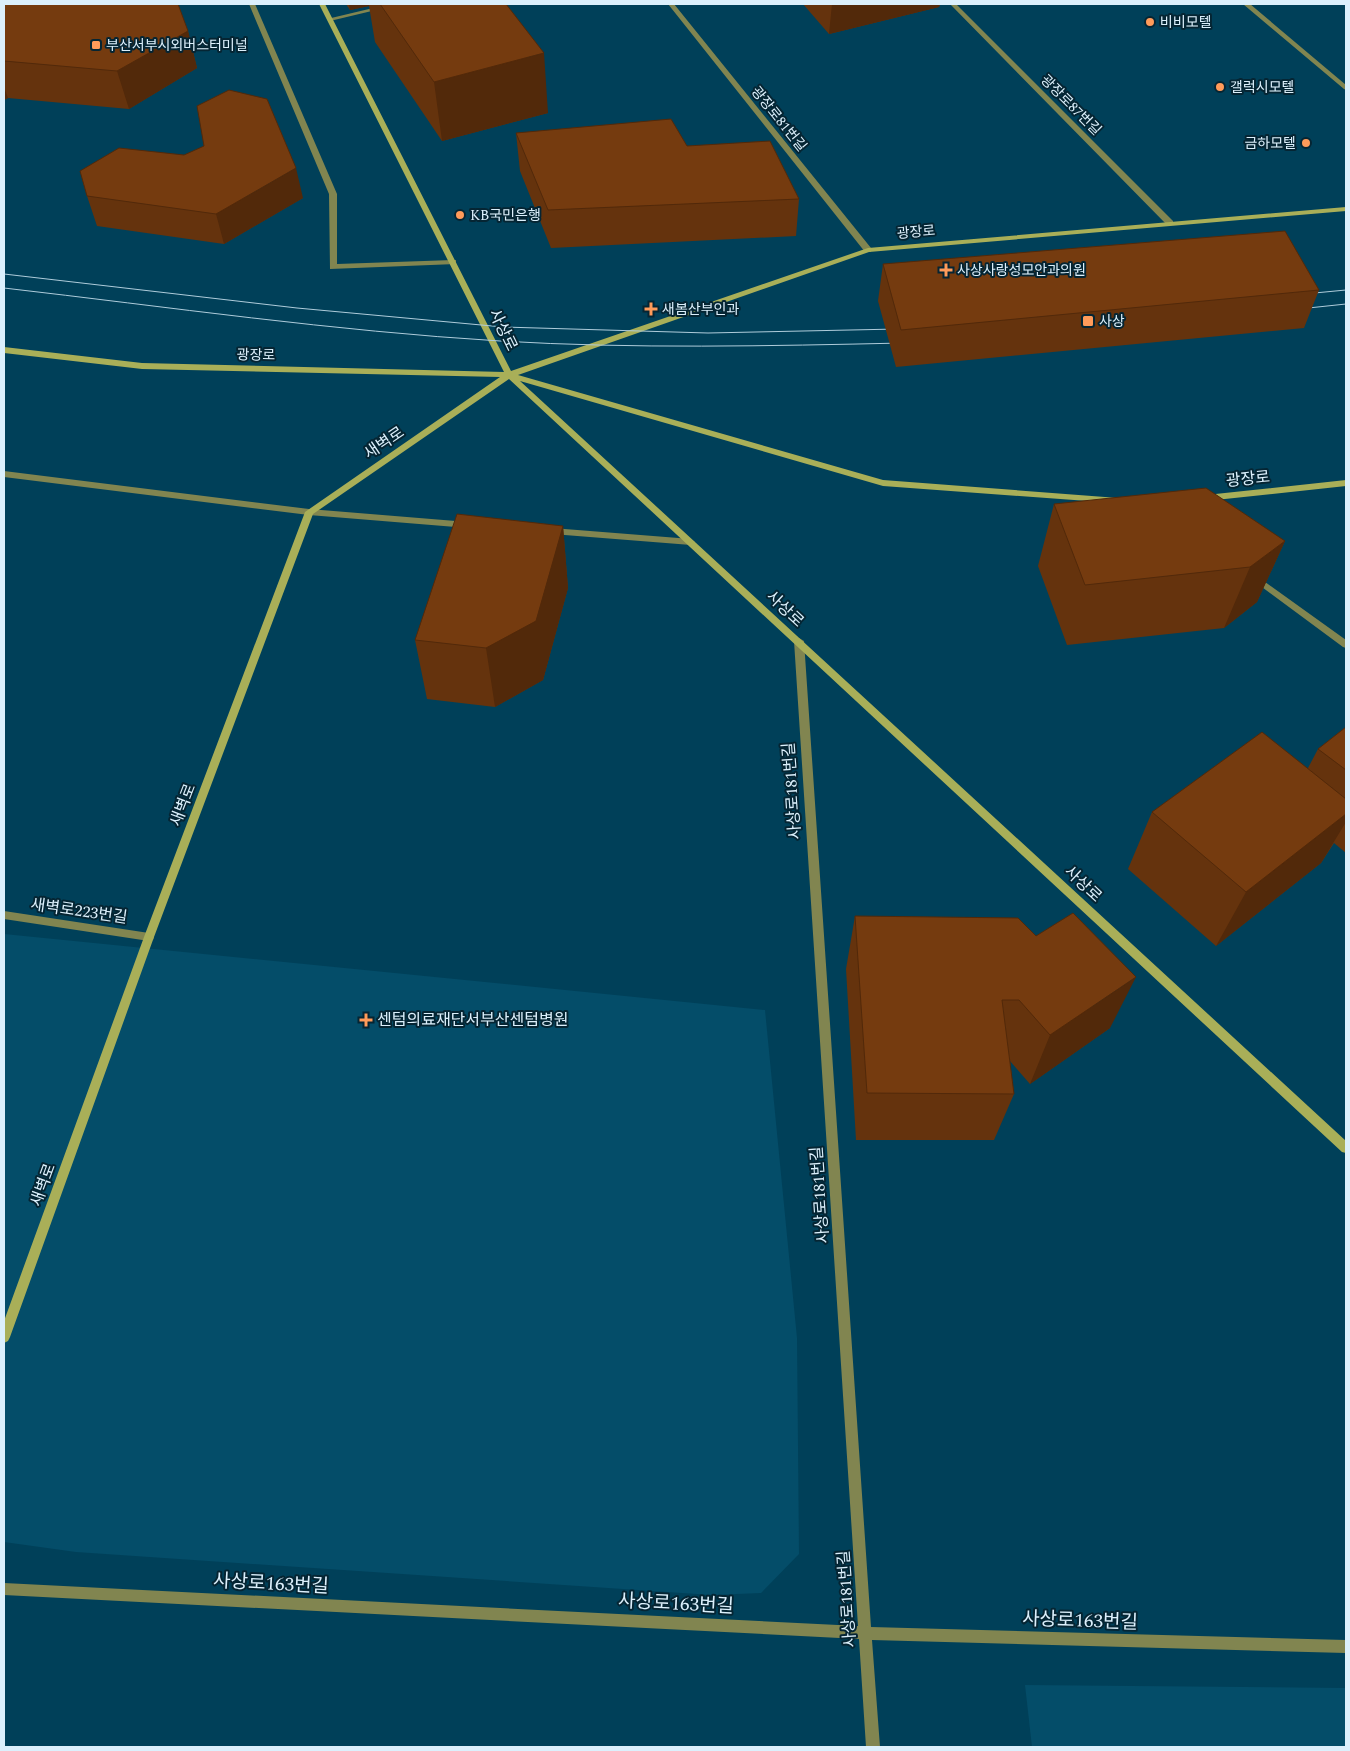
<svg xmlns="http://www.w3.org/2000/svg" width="1350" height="1751" font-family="Spectral,'Noto Sans KR',serif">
  <rect width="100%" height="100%" fill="#004059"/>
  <path fill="#044d69" d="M4,934L765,1010L797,1338L799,1554L761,1593L712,1595L76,1552L4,1542Z
    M1025,1685L1346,1688V1747H1032Z"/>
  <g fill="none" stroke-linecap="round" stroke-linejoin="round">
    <path fill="#818550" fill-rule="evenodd" d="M309,509L468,522L472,525L468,528L309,515L305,512Z
      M552,528L691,539L695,542L691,545L552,534L548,531Z"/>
    <path fill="#818550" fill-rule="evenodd" d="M249,4H255L337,194V264L453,260H456V264L330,269L329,194Z
      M390,4H401L330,21L327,19Z
      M668,4H674L871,248V252H865Z
      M950,4H956L1173,221V225H1167Z
      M1243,4H1250L1346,85V90L1344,89Z
      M4,471L309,509L313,512L309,515L4,477Z
      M1254,574L1346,640V648L1343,647L1251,579L1250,577L1251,575Z
      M799,638L804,641L871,1627L1346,1640V1653L872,1640L880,1747H866L859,1639L4,1595V1583L858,1626L794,641Z
      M4,911L149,933L153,934L154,937L153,940L149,941L4,919Z"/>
    <path fill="#a9af58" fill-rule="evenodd" d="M319,4H325L511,371L868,248L1346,207V211L869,252L518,375L883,480L1118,498L1119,500L1115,503L883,486L520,381L1346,1141V1153L1342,1152L509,379L313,514L154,937L10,1337L8,1341L4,1343V1321L144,937L305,512L500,377L142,369L4,353V347L142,363L504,372Z
      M1346,480V486L1206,501L1202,498L1206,495Z"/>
    <path stroke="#afccdb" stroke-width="1" d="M4,274L297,308L503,327L708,333L898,329
      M4,288C169,307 334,331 500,341C634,349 769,346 903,343
      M1304,294L1346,290
      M1299,309L1346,304"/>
  </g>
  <path fill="#65330d" d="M4,4L188,31L197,68L129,109L8,98L4,100Z
    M346,4H506L548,113L442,141L375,42L369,6L350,10Z
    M803,4H940L939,7L829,34Z
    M516,133L687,146L799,199L796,236L551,248L520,171Z
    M87,196L303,198L224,244L97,226Z
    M883,264L1319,290L1304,328L896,367L878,301Z
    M1054,504L1285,541L1257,602L1224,628L1067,645L1038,566Z
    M563,526L568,588L543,680L495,707L427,699L415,640Z
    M1346,727V853L1334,843L1321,863L1216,946L1128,869L1152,812L1308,768L1318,749Z
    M855,916L1036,936L1110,1028L1030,1084L1010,1061L1014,1094L994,1140H856L846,969Z"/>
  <path fill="#52290a" d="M349,4H369V6L350,10Z
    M832,4H940L939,7L829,34Z
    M188,31L197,68L129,109L117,71Z
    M544,53L548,113L442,141L434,82Z
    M4,87L8,98L4,100Z
    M296,168L303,198L224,244L216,214Z
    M563,526L568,588L543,680L495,707L486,648Z
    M1285,541L1257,602L1224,628L1250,567Z
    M1346,814V822L1321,863L1216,946L1246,892Z
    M1136,977L1110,1028L1030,1084L1050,1035Z"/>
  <path fill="#753b0f" stroke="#52290a" d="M4,4H178L188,31L117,71L4,61Z
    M380,4H506L544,53L434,82Z
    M229,90L267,99L296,168L216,214L87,196L80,171L119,148L184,155L204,146L197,106Z
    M671,119L687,146L770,141L799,199L548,210L516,133Z
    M1285,231L1319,290L901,330L883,264Z
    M1206,488L1285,541L1250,567L1085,585L1054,504Z
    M457,514L563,526L536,621L486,648L415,640Z
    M1346,727V770L1318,749Z
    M1262,732L1346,799V814L1246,892L1152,812Z
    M1073,913L1136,977L1050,1035L1019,1000H1002L1014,1094L867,1093L855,916L1018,918L1036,936Z"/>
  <g fill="#ff9b5a" stroke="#052533" stroke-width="2">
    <circle cx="1150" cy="22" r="5"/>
    <rect x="91" y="40" width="10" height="10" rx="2.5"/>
    <circle cx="1220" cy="87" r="5"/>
    <circle cx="1306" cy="143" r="5"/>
    <circle cx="460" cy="215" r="5"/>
    <path d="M943.5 262.5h5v5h5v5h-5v5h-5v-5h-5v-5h5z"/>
    <path d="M648.5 301.5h5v5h5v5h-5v5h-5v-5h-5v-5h5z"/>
    <rect x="1082" y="315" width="12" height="12" rx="2.5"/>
    <path d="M363.5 1012.5h5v5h5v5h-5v5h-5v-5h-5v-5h5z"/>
  </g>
  <g text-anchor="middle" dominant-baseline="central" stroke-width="4" stroke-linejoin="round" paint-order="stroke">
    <g font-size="14" fill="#dcf0fc" stroke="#052533" text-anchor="start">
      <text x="1160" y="22">비비모텔</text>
      <text x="106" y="45">부산서부시외버스터미널</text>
      <text x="1230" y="87">갤럭시모텔</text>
      <text x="1296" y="143" text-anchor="end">금하모텔</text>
      <text x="470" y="215">KB국민은행</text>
      <text x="957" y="270">사상사랑성모안과의원</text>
      <text x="662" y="309">새봄산부인과</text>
      <text x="1099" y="321">사상</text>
    </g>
    <g font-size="14" fill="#dcf0fc" stroke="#052533">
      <text transform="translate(1071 105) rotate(45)">광장로87번길</text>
      <text transform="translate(779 119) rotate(51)">광장로81번길</text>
      <text transform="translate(916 232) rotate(-5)">광장로</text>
      <text transform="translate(256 355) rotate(1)">광장로</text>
    </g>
    <g font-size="16" fill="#dcf0fc" stroke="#052533">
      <text transform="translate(503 330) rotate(64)">사상로</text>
      <text transform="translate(384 443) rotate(-34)">새벽로</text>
      <text transform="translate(1248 479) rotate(-6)">광장로</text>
      <text transform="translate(785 609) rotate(43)">사상로</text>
      <text transform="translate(792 791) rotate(-94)">사상로181번길</text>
      <text transform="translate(183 805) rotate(-69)">새벽로</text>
      <text transform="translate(1083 884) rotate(43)">사상로</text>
      <text transform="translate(79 911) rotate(8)">새벽로223번길</text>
      <text transform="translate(43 1185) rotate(-70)">새벽로</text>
      <text transform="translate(820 1195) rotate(-94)">사상로181번길</text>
      <text transform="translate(847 1599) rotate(-94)">사상로181번길</text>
    </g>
    <g font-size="16" fill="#dcf0fc" stroke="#052533" text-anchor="start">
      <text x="377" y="1020">센텀의료재단서부산센텀병원</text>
    </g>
    <g font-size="19" fill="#dcf0fc" stroke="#052533">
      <text transform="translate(271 1584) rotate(3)">사상로163번길</text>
      <text transform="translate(676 1604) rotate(3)">사상로163번길</text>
      <text transform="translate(1080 1621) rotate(2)">사상로163번길</text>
    </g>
  </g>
  <rect width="1350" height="1751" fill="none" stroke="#dcf0fc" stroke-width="10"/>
</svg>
